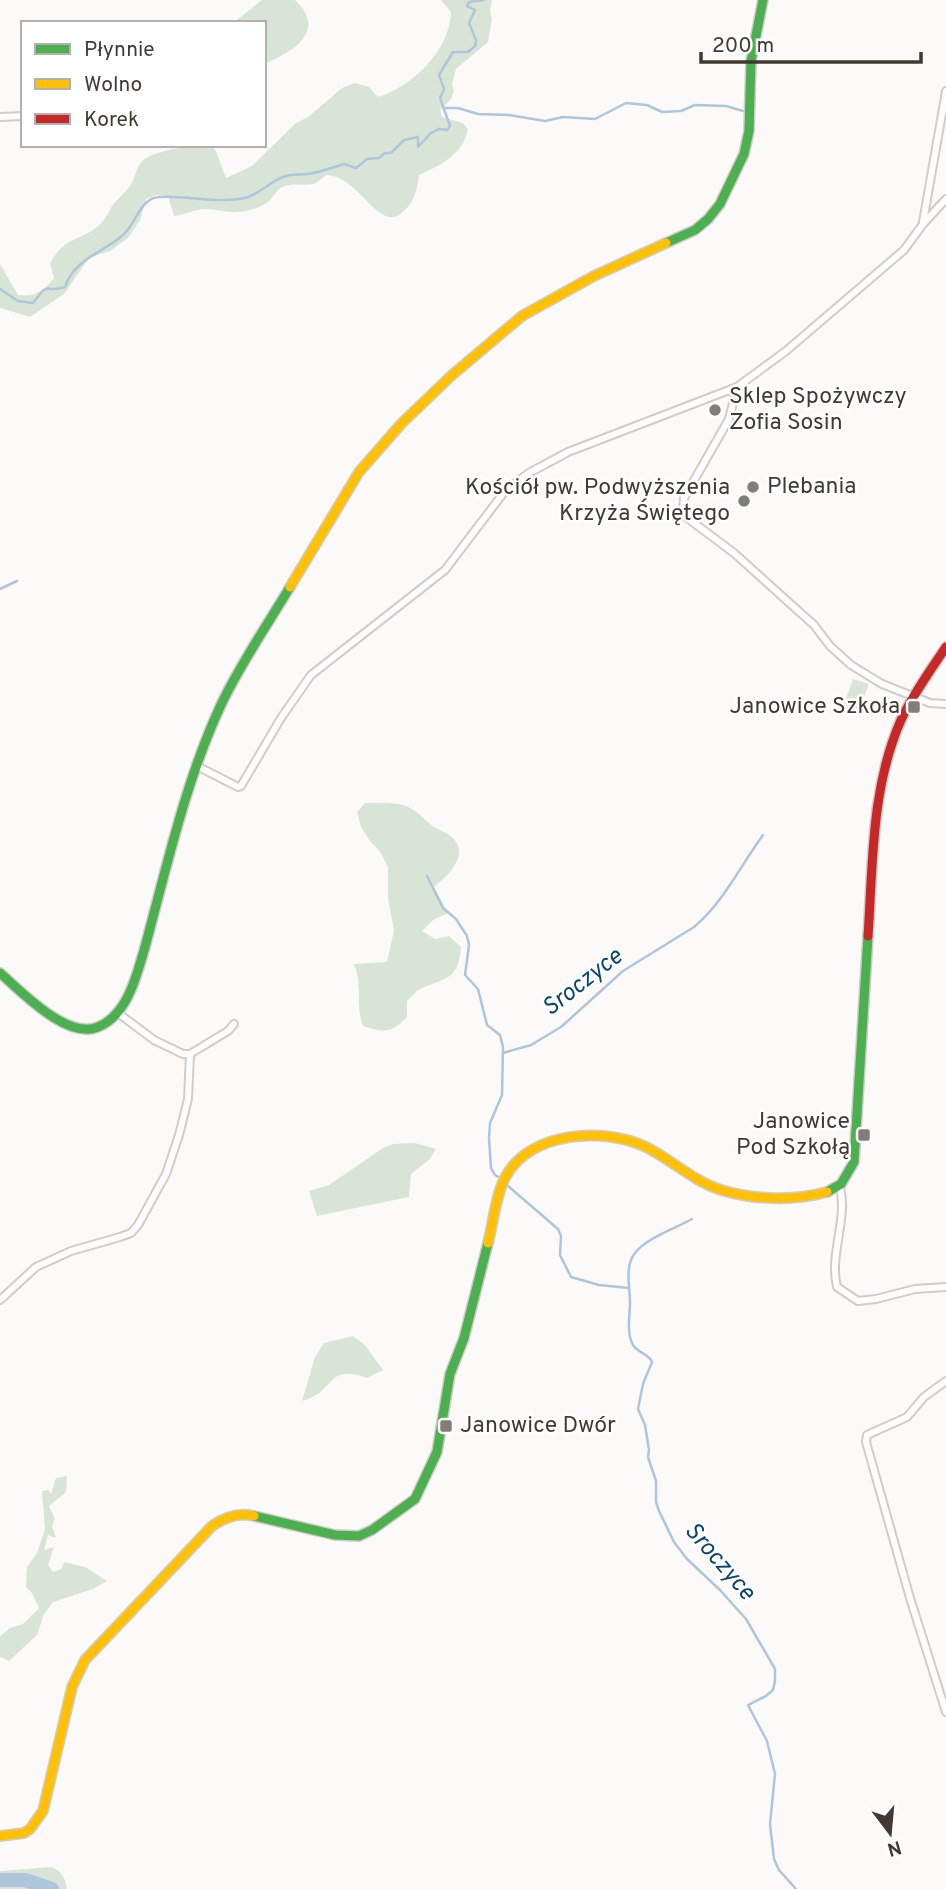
<svg xmlns="http://www.w3.org/2000/svg" width="946" height="1889" font-family="Overpass,sans-serif">
  <rect width="100%" height="100%" fill="#fcfaf8"/>
  <path fill="#d8e5d6" d="M262,0H295C328,31 293,52 264,64V23H233Z
    M441,0H492L490,11L492,19L488,42L456,69L452,84L454,91L451,99L440,110L442,117L463,123L468,129C463,155 441,165 419,175C417,190 415,200 404,211C379,236 361,177 327,175C323,177 317,183 313,184C304,186 295,183 285,186C276,189 276,194 270,200C265,205 257,208 250,210C234,215 222,210 206,209C194,209 185,215 174,216L168,196L157,195L146,199L140,220L128,238L110,251L89,258L64,294L30,317L0,308V264L18,295C35,297 43,292 54,278L50,264C64,234 85,242 103,221C107,216 109,211 112,206C117,199 125,193 130,186C136,177 136,164 146,158C159,150 202,142 215,149L226,178L252,166L296,123L308,117L342,88L355,83L369,87L378,97C413,86 450,50 451,12Z
    M853,679L869,684L857,714L842,709Z
    M365,803C376,803 388,802 398,804C414,806 422,818 434,827C439,830 444,831 449,835C473,852 449,875 434,887L448,913L433,920L422,931L435,939L449,936L461,947C458,982 445,977 420,989C415,992 411,997 407,1001V1017C392,1033 384,1033 363,1026C355,1004 363,986 354,964L387,962L394,930L388,899V867L381,853L370,841L361,827L357,812Z
    M415,1143L436,1149L429,1160L411,1174L409,1197L317,1216L309,1191L329,1185L383,1148L393,1144Z
    M353,1336L365,1345L383,1370L367,1378C325,1363 336,1393 302,1401L315,1357L324,1343Z
    M67,1476L66,1492L49,1506L55,1519L52,1526L56,1538L48,1535L44,1550L54,1547L48,1565L53,1572L61,1569L64,1562L85,1567L107,1581L93,1589L53,1602L44,1614L37,1635L9,1661L0,1657V1636L10,1628L23,1624L39,1608L32,1593L26,1587L27,1567L37,1553L45,1529L42,1491L48,1490L51,1494L56,1478Z
    M51,1867C62,1871 65,1878 67,1889H0V1871Z"/>
  <g fill="none" stroke-linecap="round" stroke-linejoin="round">
    <path stroke="#aec5db" stroke-width="2.5" d="M445,108H458L478,114L509,115L545,121L563,117L595,119L626,103L647,105L662,112L681,111L695,105L726,106L743,111
      M0,289L18,301L33,303C51,279 42,294 65,287C74,259 104,252 123,235C136,224 140,198 159,197C186,195 212,203 239,199C258,197 269,181 286,176C293,174 301,175 308,174C320,172 332,168 344,164L356,168L367,159L379,158L385,153H391L404,140L418,137V147L431,133L439,129L447,130L450,126L440,98L444,89L439,75L453,52H468L475,46L476,40L469,23L475,10L467,6L469,2L484,0
      M0,589L17,581
      M427,876L443,908L456,919L467,936L469,945L465,975L478,989L487,1025L500,1035L503,1047L502,1095L490,1123L489,1138L491,1168L495,1175L500,1178
      M503,1053L531,1045L561,1027L623,971L694,927C723,903 741,865 763,835
      M508,1186L558,1229L561,1236L560,1255L571,1277L599,1285L629,1288
      M692,1219C675,1229 638,1240 631,1260C626,1273 630,1288 630,1302C630,1316 626,1332 633,1345C638,1353 649,1354 652,1362L643,1384L638,1409L645,1425L649,1450L648,1457L656,1481V1502L659,1511L674,1542L687,1559L720,1590L746,1619L775,1669V1681L773,1690L766,1696L748,1705L767,1741L775,1774L770,1824L774,1859L779,1870L796,1889"/>
    <path stroke="#aec5db" stroke-width="14" d="M0,1880H25L52,1889"/>
    <g stroke="#d1ccc7" stroke-width="10">
      <path id="street" d="M0,117L23,116
        M923,222L946,91
        M737,387L729,419L684,498L683,509L686,517L734,553L814,625L830,646L851,665L882,684L930,703L946,704
        M197,766L238,787L241,786L281,718L311,675L445,570L505,491L529,473L568,452L737,387L786,351L904,250L923,224L946,199
        M118,1013L154,1040L183,1054H190L228,1031L234,1024
        M840,1187C848,1220 829,1254 837,1287L858,1301L876,1299L915,1289L946,1287
        M0,1300L36,1267L71,1251L120,1237L131,1233L138,1225L166,1174L179,1135L188,1099L190,1054
        M946,1381L924,1397L907,1417L867,1435L866,1442L910,1598L946,1712"/>
    </g>
    <g stroke="#d1ccc7" stroke-width="12">
      <path id="fast" d="M666,243L695,230L708,219L720,204L744,154L749,131L751,61L763,0
        M0,973C22,992 67,1040 98,1027C128,1015 137,974 145,947C167,866 185,783 220,707C239,666 266,627 290,587
        M827,1192L841,1184L854,1162L868,936
        M254,1516L335,1535L359,1536L372,1530L415,1499L437,1452L450,1374L464,1338L488,1243"/>
    </g>
    <g stroke="#d1ccc7" stroke-width="12">
      <path id="slow" d="M290,587L359,472L402,423L451,376L522,316L594,276L666,243
        M488,1243C493,1224 496,1193 506,1176C531,1131 604,1127 646,1147C672,1160 693,1181 721,1190C754,1200 793,1201 827,1192
        M0,1836L24,1833L30,1829L43,1811L72,1687L85,1660L212,1526C225,1517 238,1512 254,1516"/>
    </g>
    <g stroke="#d1ccc7" stroke-width="12">
      <path id="jam" d="M868,936C873,863 871,788 901,720C913,694 930,671 946,647"/>
    </g>
    <use href="#street" stroke="#fffefe" stroke-width="6"/>
    <use href="#fast" stroke="#4caf50" stroke-width="9"/>
    <use href="#slow" stroke="#ffc107" stroke-width="9"/>
    <use href="#jam" stroke="#c62828" stroke-width="9"/>
  </g>
  <g fill="#837d77" stroke="#fff" stroke-width="2.5">
    <circle cx="715" cy="410" r="7"/>
    <circle cx="753" cy="487" r="7"/>
    <circle cx="744" cy="501" r="7"/>
    <rect x="907" y="700" width="14" height="14" rx="3.5"/>
    <rect x="857" y="1128" width="14" height="14" rx="3.5"/>
    <rect x="439" y="1419" width="14" height="14" rx="3.5"/>
  </g>
  <g text-anchor="middle" dominant-baseline="central" stroke-width="5" stroke-linejoin="round" paint-order="stroke">
    <g font-size="23" fill="#423a31" stroke="#fff" text-anchor="start">
      <text x="729" y="397">Sklep Spożywczy<tspan x="729" dy="26">Zofia Sosin</tspan></text>
      <text x="767" y="487">Plebania</text>
      <text x="730" y="488" text-anchor="end">Kościół pw. Podwyższenia<tspan x="730" dy="26">Krzyża Świętego</tspan></text>
      <text x="900" y="707" text-anchor="end">Janowice Szkoła</text>
      <text x="850" y="1122" text-anchor="end">Janowice<tspan x="850" dy="26">Pod Szkołą</tspan></text>
      <text x="460" y="1426">Janowice Dwór</text>
    </g>
    <g font-size="24" font-style="italic" fill="#0b446d" stroke="#fff">
      <text transform="translate(583 983) rotate(-38)">Sroczyce</text>
      <text transform="translate(719 1562) rotate(49)">Sroczyce</text>
    </g>
  </g>
  <rect x="21" y="21" width="245" height="126" fill="#ffffff" stroke="#b3b0ad" stroke-width="2"/>
  <rect x="35" y="44" width="35" height="10" fill="#4caf50" stroke="#b3b0ad" stroke-width="2"/>
  <text x="84" y="56" font-size="21" fill="#423a31">Płynnie</text>
  <rect x="35" y="79" width="35" height="10" fill="#ffc107" stroke="#b3b0ad" stroke-width="2"/>
  <text x="84" y="91" font-size="21" fill="#423a31">Wolno</text>
  <rect x="35" y="114" width="35" height="10" fill="#c62828" stroke="#b3b0ad" stroke-width="2"/>
  <text x="84" y="126" font-size="21" fill="#423a31">Korek</text>
  <g transform="translate(890 1833) rotate(164)" stroke="#ffffff" stroke-width="5" paint-order="stroke">
  <path d="M0-5L12 26L0 18L-12 26Z" fill="#423a31"/>
  <text y="-10" font-size="19" font-weight="bold" text-anchor="middle" fill="#423a31">N</text>
  </g>
  <path d="M701 52v10h220v-10" fill="none" stroke="#423a31" stroke-width="3.5"/>
  <text x="712" y="52" font-size="21" fill="#423a31" stroke="#ffffff" stroke-width="5" paint-order="stroke">200 m</text>
</svg>
